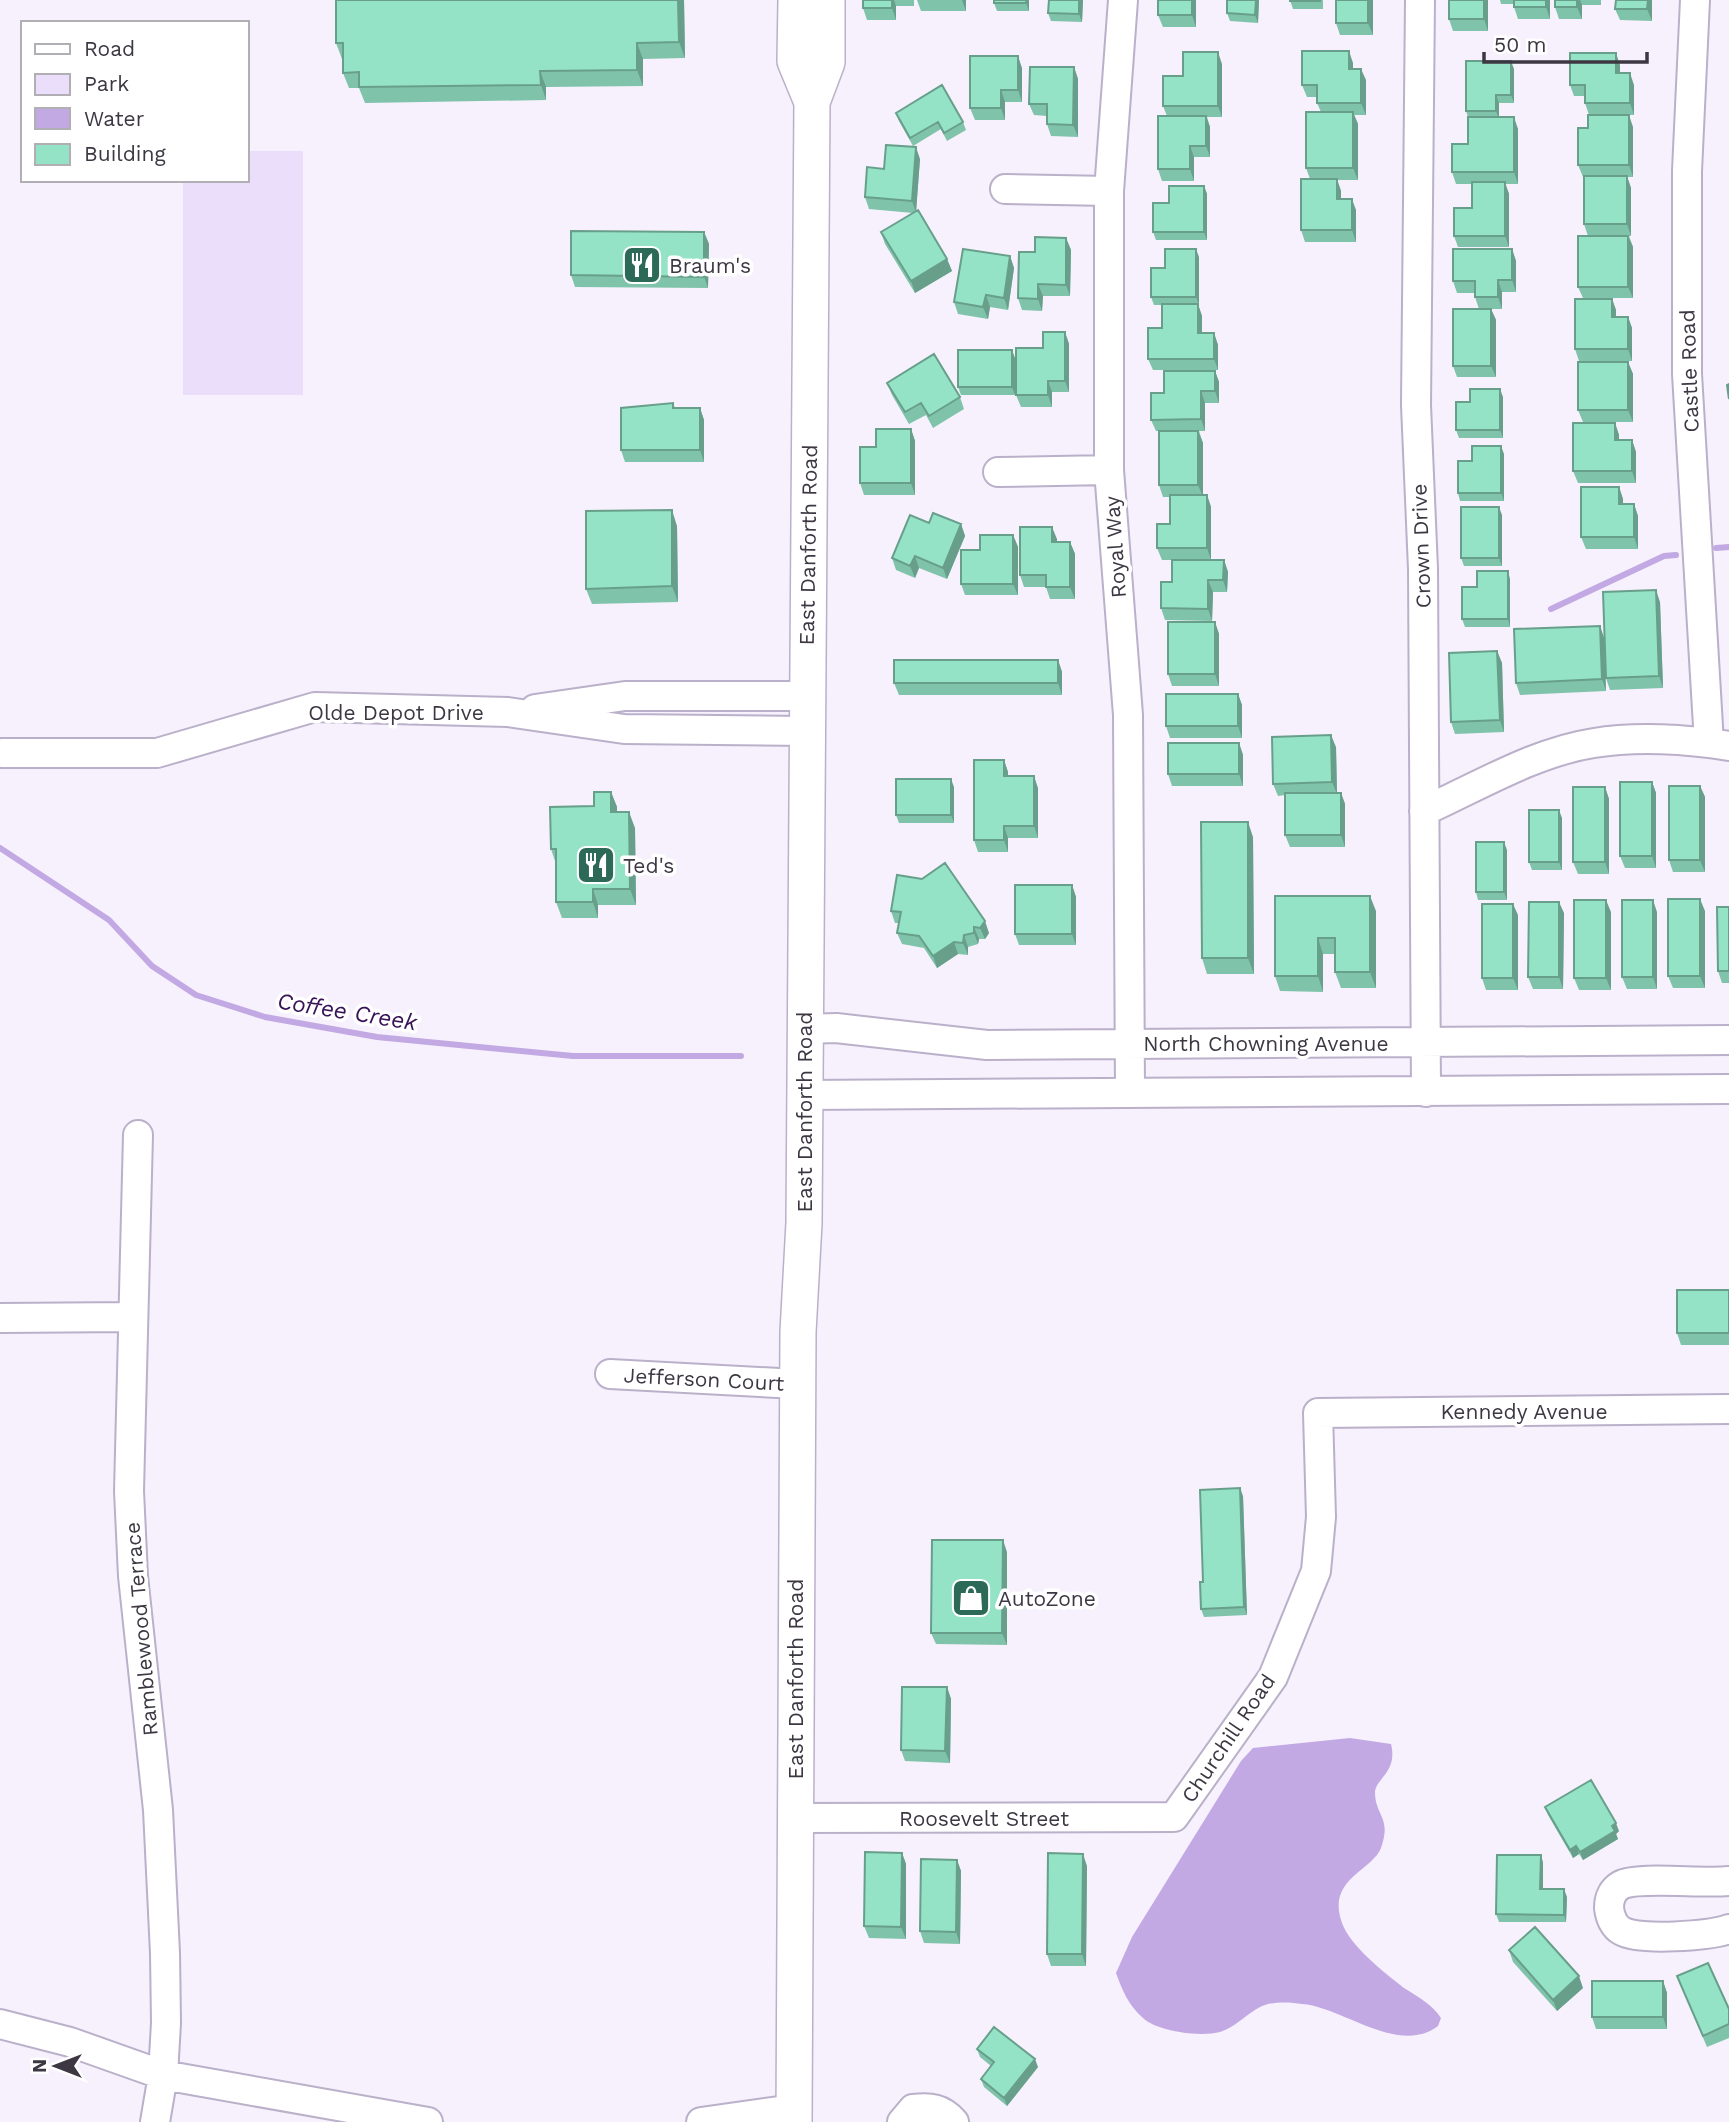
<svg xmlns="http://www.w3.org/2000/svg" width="1729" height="2122" font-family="'Work Sans',sans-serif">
  <rect width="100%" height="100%" fill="#f6f1fc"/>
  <path fill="#eadefb" d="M247,151H303V395H183V180H247Z"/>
  <path fill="#c2a9e3" d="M1350,1738L1391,1744C1398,1772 1376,1778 1375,1792C1375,1816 1392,1817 1381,1848C1372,1871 1326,1879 1342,1923C1350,1946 1385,1973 1404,1988C1418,1997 1432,2004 1441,2018L1438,2026C1398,2056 1343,2007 1302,2004C1290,2002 1272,2001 1260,2007C1246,2014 1236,2027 1220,2032C1201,2037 1158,2032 1143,2018C1129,2006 1122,1990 1116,1973L1132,1937L1241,1761L1253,1748Z"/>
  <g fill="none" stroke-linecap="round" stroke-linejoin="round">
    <path stroke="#c2a9e3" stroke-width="6" d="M1716,548L1729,547
      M1551,609L1664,556L1676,555
      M0,848L109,920L152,966L196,995L265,1017L377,1037L573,1056H741"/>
    <g stroke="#bbb0ca" stroke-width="32">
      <path id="minor" d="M1123,0L1109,191V470L1128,715L1130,1093
        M1420,0L1416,405L1423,569L1426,1092
        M1695,0L1687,171V374L1709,743
        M1005,189L1109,191
        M998,472L1109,470
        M535,709L625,696H807
        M2,753H157L315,707L508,712L624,729L806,731
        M1424,811C1479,786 1535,752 1594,743C1636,736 1687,739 1729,746
        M805,1029L836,1028L987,1045L1729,1040
        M804,1095L1729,1089
        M138,1135L129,1491L133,1576L158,1810L165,1953L166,2023L163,2075L155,2122
        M0,1318L131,1317
        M610,1374L797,1384
        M795,1818L1174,1817L1273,1677L1316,1571L1321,1517L1318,1413L1729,1409
        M1729,1881C1704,1884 1638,1876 1621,1885C1612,1890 1609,1899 1609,1908C1610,1917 1614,1927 1622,1931C1639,1941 1710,1936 1729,1929
        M0,2024L70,2042L163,2075L428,2122
        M701,2122L794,2109
        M902,2122L913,2109C930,2107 942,2108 954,2122"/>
    </g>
    <g stroke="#bbb0ca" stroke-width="38">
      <path id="major" d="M796,0L795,61L812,102
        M794,2122L798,1332L804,1223L812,102L827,62V0"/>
    </g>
    <use href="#minor" stroke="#fff" stroke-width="28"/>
    <use href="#major" stroke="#fff" stroke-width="35"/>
  </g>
  <path fill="#80c3ab" d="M684,0L685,58L643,59V86L546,87V100L365,103L359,88H349L343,73V58L342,59L336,43Z
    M863,0H914V6H896V20H867L863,8Z
    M917,0H966V11H921Z
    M1029,0V11H997L994,3Z
    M1083,0L1082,22L1051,21L1048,13Z
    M1196,0V27H1163L1158,15Z
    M1227,0H1259L1258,23L1230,21L1227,13Z
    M1290,0H1323V9H1293Z
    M1373,0V35H1340L1336,23Z
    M1488,0V31H1453L1449,19Z
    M1500,0H1550V19H1518L1514,7V4H1501Z
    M1555,0H1601V5H1582V19H1559L1555,7Z
    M1652,0V21L1620,20L1615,9Z
    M1353,63V69L1366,80V115H1354L1358,124V180H1337L1341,191V199L1356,210V242H1305L1301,230L1310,179L1306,168L1321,112L1317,103V97H1307L1302,85Z
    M1222,64V117H1207L1210,127V157H1194V181H1162L1158,169L1167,116L1163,106L1183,76Z
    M1620,65V73L1634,85V115H1589L1585,103V96H1574L1570,85Z
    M1074,67L1078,79V137L1051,136L1047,124V116L1034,115L1029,104Z
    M1022,68V102H1005V120H975L970,108Z
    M1514,69V103H1499V117L1518,129V184H1505L1509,194V247H1458L1454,236L1472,208V184H1456L1452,172L1468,144V117L1466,111Z
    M896,113L963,122L966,130L947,141L941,129L913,146L899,121Z
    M1633,127V177H1627L1631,188V236H1629L1633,247V298H1583L1578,287L1588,236L1584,224V177H1583L1578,165Z
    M920,159L916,210L947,259L952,271L915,293L885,244L881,232L913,213L869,209L865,197L884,169Z
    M1204,186L1207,194V240H1156L1153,232Z
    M704,232L709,244L708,288L575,287L571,275Z
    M1066,238L1071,250L1070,296H1043L1042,311L1022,310L1018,298L1035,252Z
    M1512,249L1516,261V292H1502V309H1491L1496,320V377H1457L1453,366L1479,309L1475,297V293H1457L1453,281Z
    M1010,256L1014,268L1008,310L990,307L988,319L958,314L954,302Z
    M1199,257L1198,305L1202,316V333H1214L1218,345V370H1153L1148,359L1162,328V305H1154L1151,297L1165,268Z
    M1612,299L1616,310V317H1628L1632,328V361H1579L1575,349Z
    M1065,332L1069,344V392H1052V407H1021L1016,395L1043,348Z
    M1015,358V395H961L958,387Z
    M1628,362L1633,374V422H1583L1578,410Z
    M1215,371L1219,382V403H1205V431H1199L1203,443V495H1207L1211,507V560H1224L1228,572L1227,592H1213L1212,621L1165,620L1161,608L1172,582V560H1162L1157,548L1170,524V497H1163L1159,485V431H1156L1151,420L1164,393Z
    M887,383L960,397L964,409L933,428L926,415L909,424L892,395Z
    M1503,397V438H1459L1456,430L1470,402Z
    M673,403L675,408H700L704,420V462H625L621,450Z
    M1615,423L1619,435V440H1632L1636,452V483H1578L1573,471Z
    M911,429L915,441V495H864L860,483L876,447Z
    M1504,454V501H1460L1458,493L1472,461Z
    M1619,487L1623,499V504H1634L1638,516V549H1586L1581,537Z
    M1502,515V566H1464L1461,558Z
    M929,523L961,524L965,536L947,579L919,568L915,578L896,570L892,558Z
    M677,526L678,602L592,604L586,589Z
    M1052,527L1057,542H1070L1075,554V599H1050L1046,587H1024L1020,575Z
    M1013,535L1018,547V595H965L961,584L980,550Z
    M1510,579V627H1465L1462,619L1477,587Z
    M1660,602L1663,688L1610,690L1606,678Z
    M1215,622L1219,634V686H1172L1168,674Z
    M1600,626L1604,638L1606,691L1520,695L1516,683Z
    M1497,651L1502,663L1504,732L1455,734L1451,722Z
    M1058,660L1062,672V695H899L894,683Z
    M1238,694L1242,705V738H1170L1166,726Z
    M1239,743L1243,755V786H1172L1168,774Z
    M1336,747L1337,793H1341L1345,804V847H1290L1285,835V795L1278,796L1273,784Z
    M1004,760L1008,772V776L1038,788V838H1008V852H978L974,840Z
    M1652,782L1656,793V868H1625L1620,856Z
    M1700,786L1705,797V872H1673L1669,860Z
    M954,787V823H899L896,815Z
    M1605,787L1609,799V874H1578L1573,862Z
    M611,792L617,807V812L635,828L636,905H598V918H562L556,902V864L551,849Z
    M1562,818V870H1532L1529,862Z
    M1253,837L1254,974H1207L1202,958Z
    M1507,850V900H1478L1476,892Z
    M897,875L989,933L985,939H979L978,944L968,947V955L958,954L937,968L924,948L902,944L897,933L899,923H895L891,911Z
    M1072,885L1076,897V945H1019L1015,934Z
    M1275,896L1376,911V988H1341L1335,972V954H1323V992L1280,991L1275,976Z
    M1729,907V983H1722L1718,971Z
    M1705,911V988H1673L1668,976Z
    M1611,912V990H1579L1574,978Z
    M1657,912V989H1627L1622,977Z
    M1564,913L1563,989H1533L1528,977Z
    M1518,915V990H1486L1482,978Z
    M1729,1290V1345H1681L1677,1333Z
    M1243,1496L1247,1615L1204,1617L1201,1609L1203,1582Z
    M1007,1552V1645L936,1644L931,1633Z
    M947,1687L951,1699L950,1763L905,1761L901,1750Z
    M1545,1807L1619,1831L1616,1834L1618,1839L1583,1860L1579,1854L1573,1858L1548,1815Z
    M902,1853L906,1864V1939L869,1938L864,1926Z
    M1541,1855L1543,1863V1889L1567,1897L1566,1922H1499L1496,1914Z
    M957,1860L961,1871L960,1944L924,1943L920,1931Z
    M1087,1866L1086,1966H1051L1047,1954Z
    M1509,1950L1583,1988L1557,2011L1513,1962Z
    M1677,1976L1729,2009V2038L1707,2047Z
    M1663,1981L1667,1993V2029H1596L1592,2017Z
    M977,2049L1038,2067L1007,2106L984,2087L981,2079L991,2066L980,2057Z"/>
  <path fill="#689f8b" d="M678,0H684L685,58L679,42Z
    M892,0H894L896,6V20L892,8Z
    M962,0H966V11Z
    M1026,0H1029V11L1026,3Z
    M1079,0H1083L1082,22L1079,14Z
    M1192,0H1196V27L1192,15Z
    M1256,0H1259L1258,23L1255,15Z
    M1368,0H1373V35L1368,23Z
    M1484,0H1488V31L1484,19Z
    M1546,0H1550V19L1546,7Z
    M1577,0H1580L1582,5V19L1577,7Z
    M1648,0H1652V21L1647,9Z
    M637,43L643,59V86L637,70Z
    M1349,51L1353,63V80L1349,69Z
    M1218,52L1222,64V117L1218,106Z
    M1616,53L1620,65V85L1616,73Z
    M1018,56L1022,68V102L1018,90Z
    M1511,61L1514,69V103L1511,95Z
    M1074,67L1078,79V137L1073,125Z
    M1361,69L1366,80V115L1361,103Z
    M540,71L546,87V100L541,85Z
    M1630,73L1634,85V115L1630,103Z
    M1001,90L1005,102V120L1001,108Z
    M1496,95L1499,103V119L1496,111Z
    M1353,112L1358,124V180L1353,168Z
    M1629,115L1633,127V177L1629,165Z
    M1206,116L1210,127V157L1206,146Z
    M1514,117L1518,129V184L1514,172Z
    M1190,146L1194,157V181L1190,169Z
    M916,147L920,159L916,213L912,201Z
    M1627,176L1631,188V236L1627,224Z
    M1337,179L1341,191V210L1337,199Z
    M1505,182L1509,194V247L1505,236Z
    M1204,186L1207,194V240L1204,232Z
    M1352,199L1356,210V242L1352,230Z
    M704,232L709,244L708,288L704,277Z
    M1628,236L1633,247V298L1628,287Z
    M1066,238L1071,250L1070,296L1066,285Z
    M1196,249L1199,257V305L1196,297Z
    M1512,249L1516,261V292L1512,280Z
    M1010,256L1014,268L1008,310L1004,298Z
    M947,259L952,271L915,293L911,281Z
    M1498,280L1502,292V309L1498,297Z
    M1038,284L1043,296L1042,311L1038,299Z
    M986,295L990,307L988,319L983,307Z
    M1612,299L1616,310V328L1612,317Z
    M1198,304L1202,316V345L1198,333Z
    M1491,309L1496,320V377L1491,366Z
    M1628,317L1632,328V361L1628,349Z
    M1065,332L1069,344V392L1065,381Z
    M1214,333L1218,345V370L1214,359Z
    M1012,350L1015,358V395L1012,387Z
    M1628,362L1633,374V422L1628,410Z
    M1215,371L1219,382V403L1215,391Z
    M1048,381L1052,392V407L1048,395Z
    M1500,389L1503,397V438L1500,430Z
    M1201,391L1205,403V431L1201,419Z
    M700,408L704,420V462L700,450Z
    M1615,423L1619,435V452L1615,440Z
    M911,429L915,441V495L911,483Z
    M1198,431L1203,443V497L1198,485Z
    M1632,440L1636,452V483L1632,471Z
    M1501,446L1504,454V501L1501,493Z
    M1619,487L1623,499V516L1619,504Z
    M1207,495L1211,507V560L1207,548Z
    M1634,504L1638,516V549L1634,537Z
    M1499,507L1502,515V566L1499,558Z
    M672,510L677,526L678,602L672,586Z
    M961,524L965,536L947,579L943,568Z
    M1052,527L1057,539V554L1052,542Z
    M1013,535L1018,547V595L1013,584Z
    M1070,542L1075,554V599L1070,587Z
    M915,556L919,568L915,578L910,566Z
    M1224,560L1228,572L1227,592L1223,580Z
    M1508,571L1510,579V627L1508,619Z
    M1208,580L1213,592L1212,621L1208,609Z
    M1656,590L1660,602L1663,688L1659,676Z
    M1215,622L1219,634V686L1215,674Z
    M1600,626L1604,638L1606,691L1602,679Z
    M1497,651L1502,663L1504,732L1500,720Z
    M1058,660L1062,672V695L1058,683Z
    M1238,694L1242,705V738L1238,726Z
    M1331,735L1336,747L1337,794L1332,782Z
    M1239,743L1243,755V786L1239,774Z
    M1004,760L1008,772V788L1004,776Z
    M1034,776L1038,788V838L1034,826Z
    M951,779L954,787V823L951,815Z
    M1652,782L1656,793V868L1652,856Z
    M1700,786L1705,797V872L1700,860Z
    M1605,787L1609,799V874L1605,862Z
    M611,792L617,807V828L611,812Z
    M1341,793L1345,804V847L1341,835Z
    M1559,810L1562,818V870L1559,862Z
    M629,812L635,828L636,905L630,889Z
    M1248,822L1253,837L1254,974L1248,958Z
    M1004,826L1008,838V852L1004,840Z
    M1504,842L1507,850V900L1504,892Z
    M1072,885L1076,897V945L1072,934Z
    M593,889L598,905V918L593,902Z
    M1370,896L1376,911V988L1370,972Z
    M1700,899L1705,911V988L1700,976Z
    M1606,900L1611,912V990L1606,978Z
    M1653,900L1657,912V989L1653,977Z
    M1559,902L1564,913L1563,989L1559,977Z
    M1513,904L1518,915V990L1513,978Z
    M985,921L989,933L985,939L980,928Z
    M974,927L979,939L978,944L974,933Z
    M964,935L968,947V955L963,943Z
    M1318,938L1323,954V992L1318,976Z
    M954,942L958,954L937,968L933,956Z
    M1240,1488L1243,1496L1247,1615L1244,1607Z
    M1003,1540L1007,1552V1645L1002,1633Z
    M947,1687L951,1699L950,1763L945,1751Z
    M1616,1823L1619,1831L1616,1834L1618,1839L1583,1860L1580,1852Z
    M1576,1846L1579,1854L1573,1858L1570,1850Z
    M902,1853L906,1864V1939L901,1927Z
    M1083,1854L1087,1866L1086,1966L1082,1954Z
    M1541,1855L1543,1863V1897L1540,1889Z
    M957,1860L961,1871L960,1944L956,1932Z
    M1564,1889L1567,1897L1566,1922L1564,1915Z
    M1579,1976L1583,1988L1557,2011L1553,2000Z
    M1663,1981L1667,1993V2029L1663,2017Z
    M1035,2059L1038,2067L1007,2106L1004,2098Z"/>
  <path fill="#95e3c7" stroke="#689f8b" stroke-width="2" d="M336,0H678L679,42L637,43V70L540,71L541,85L359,87V72L343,73V43H336Z
    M863,0H892V8H863Z
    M994,0H1026V3H994Z
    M1049,0H1079V14L1048,13Z
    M1158,0H1192V15H1158Z
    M1227,0H1256L1255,15L1227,13Z
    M1290,0H1320V1H1290Z
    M1336,0H1368V23H1336Z
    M1449,0H1484V19H1449Z
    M1514,0H1546V7H1514Z
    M1555,0H1577V7H1555Z
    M1616,0H1648L1647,9H1615Z
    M1302,51H1349V69H1361V103H1317V85H1302Z
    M1183,52H1218V106H1163V76H1183Z
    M1570,53H1616V73H1630V103H1585V85H1570Z
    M970,56H1018V90H1001V108H970Z
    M1466,61H1511V95H1496V111H1466Z
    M1030,67H1074L1073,125L1047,124V104H1029Z
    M942,85L963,122L944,133L938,122L910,138L896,113Z
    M1306,112H1353V168H1306Z
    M1588,115H1629V165H1578V128H1588Z
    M1158,116H1206V146H1190V169H1158Z
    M1468,117H1514V172H1452V144H1468Z
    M886,145L916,147L912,201L865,197L867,167L884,169Z
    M1584,176H1627V224H1584Z
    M1301,179H1337V199H1352V230H1301Z
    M1472,182H1505V236H1454V208H1472Z
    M1169,186H1204V232H1153V203H1169Z
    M918,210L947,259L911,281L881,232Z
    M571,231L704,232V277L571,275Z
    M1578,236H1628V287H1578Z
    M1035,237L1066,238V285L1038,284V299L1018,298L1019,252H1035Z
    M963,249L1010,256L1004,298L986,295L983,307L954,302Z
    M1165,249H1196V297H1151V268H1165Z
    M1453,249H1512V280H1498V297H1475V281H1453Z
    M1575,299H1612V317H1628V349H1575Z
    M1162,304H1198V333H1214V359H1148V328H1162Z
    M1453,309H1491V366H1453Z
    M1043,332H1065V381H1048V395H1016V348H1043Z
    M958,350H1012V387H958Z
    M934,354L960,397L929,416L921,403L905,412L887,383Z
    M1578,362H1628V410H1578Z
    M1164,371H1215V391H1201V419L1151,420V393H1164Z
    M1729,384V399L1727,385Z
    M1470,389H1500V430H1456V402H1470Z
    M673,403V408H700V450H621V408Z
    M1573,423H1615V440H1632V471H1573Z
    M876,429H911V483H860V447H876Z
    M1159,431H1198V485H1159Z
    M1472,446H1501V493H1458V461H1472Z
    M1581,487H1619V504H1634V537H1581Z
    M1170,495H1207V548H1157V524H1170Z
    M1461,507H1499V558H1461Z
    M672,510V586L586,589V511Z
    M933,513L961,524L943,568L915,556L910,566L892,558L910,515L929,523Z
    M1020,527H1052V542H1070V587H1046V575H1020Z
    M980,535H1013V584H961V550H980Z
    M1172,560H1224L1223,580H1208V609L1161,608V582H1172Z
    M1477,571H1508V619H1462V587H1477Z
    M1656,590L1659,676L1606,678L1603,592Z
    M1168,622H1215V674H1168Z
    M1600,626L1602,679L1516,683L1514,629Z
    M1497,651L1500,720L1451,722L1449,653Z
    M894,660H1058V683H894Z
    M1166,694H1238V726H1166Z
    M1331,735L1332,782L1273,784L1272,737Z
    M1168,743H1239V774H1168Z
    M974,760H1004V776H1034V826H1004V840H974Z
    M896,779H951V815H896Z
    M1620,782H1652V856H1620Z
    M1669,786H1700V860H1669Z
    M1573,787H1605V862H1573Z
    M594,792H611V812H629L630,889H593V902H556V849H551L550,807L594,806Z
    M1285,793H1341V835H1285Z
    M1529,810H1559V862H1529Z
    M1201,822H1248V958H1202Z
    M1476,842H1504V892H1476Z
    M945,863L985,921L980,928L974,927V933L964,935L963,943L954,942L933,956L919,936L897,933L901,912L891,911L897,875L922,879Z
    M1015,885H1072V934H1015Z
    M1275,896H1370V972H1335V938H1318V976H1275Z
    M1668,899H1700V976H1668Z
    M1574,900H1606V978H1574Z
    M1622,900H1653V977H1622Z
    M1529,902H1559V977H1528Z
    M1482,904H1513V978H1482Z
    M1717,907H1729V971H1718Z
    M1677,1290H1729V1333H1677Z
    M1240,1488L1244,1607L1201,1609L1200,1582H1203L1200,1490Z
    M932,1540H1003L1002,1633H931Z
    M902,1687H947L945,1751L901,1750Z
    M1591,1780L1616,1823L1612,1826L1615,1831L1580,1852L1576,1846L1570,1850L1545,1807Z
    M865,1852L902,1853L901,1927L864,1926Z
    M1048,1853L1083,1854L1082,1954H1047Z
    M1497,1855H1541L1540,1889H1564V1915L1496,1914Z
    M921,1859L957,1860L956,1932L920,1931Z
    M1535,1927L1579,1976L1553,2000L1509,1950Z
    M1708,1963L1729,2009V2024L1703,2036L1677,1976Z
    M1592,1981H1663V2017H1592Z
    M994,2027L1035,2059L1004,2098L981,2079L994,2062L977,2049Z"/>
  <defs>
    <g id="restaurant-square" transform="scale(2.0125)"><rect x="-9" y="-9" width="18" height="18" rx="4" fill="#2c6a57" stroke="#fff"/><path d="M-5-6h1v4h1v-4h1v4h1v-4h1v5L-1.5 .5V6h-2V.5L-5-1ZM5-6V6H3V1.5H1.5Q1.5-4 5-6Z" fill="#fff"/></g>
    <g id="shop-square" transform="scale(2.0125)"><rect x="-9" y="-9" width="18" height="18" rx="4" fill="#2c6a57" stroke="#fff"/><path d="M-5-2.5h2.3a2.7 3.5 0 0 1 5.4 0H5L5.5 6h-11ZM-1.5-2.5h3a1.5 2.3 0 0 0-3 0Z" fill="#fff"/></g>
  </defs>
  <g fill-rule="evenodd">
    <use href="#restaurant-square" x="642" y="265"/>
    <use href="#restaurant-square" x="596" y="865"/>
    <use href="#shop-square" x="971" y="1598"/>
  </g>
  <g text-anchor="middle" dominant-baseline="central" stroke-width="7" stroke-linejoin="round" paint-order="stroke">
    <g font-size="21" fill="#3c3742" stroke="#fff" text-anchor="start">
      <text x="669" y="265">Braum's</text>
      <text x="623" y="865">Ted's</text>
      <text x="998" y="1598">AutoZone</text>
    </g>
    <g font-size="21" fill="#3c3742" stroke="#fff">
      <text transform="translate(1689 371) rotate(-92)">Castle Road</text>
      <text transform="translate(808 545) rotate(-89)">East Danforth Road</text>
      <text transform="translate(1421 546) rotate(-92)">Crown Drive</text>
      <text transform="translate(1115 547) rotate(-94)">Royal Way</text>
      <text x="396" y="712">Olde Depot Drive</text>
      <text x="1266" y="1043">North Chowning Avenue</text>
      <text transform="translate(804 1112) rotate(-90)">East Danforth Road</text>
      <text transform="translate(704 1379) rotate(3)">Jefferson Court</text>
      <text x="1524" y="1411">Kennedy Avenue</text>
      <text transform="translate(141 1629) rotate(-95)">Ramblewood Terrace</text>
      <text transform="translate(795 1679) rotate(-90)">East Danforth Road</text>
      <text transform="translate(1228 1738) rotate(-56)">Churchill Road</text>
      <text x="984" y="1818">Roosevelt Street</text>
    </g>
    <g font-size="23" font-style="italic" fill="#381357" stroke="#fff">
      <text transform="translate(347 1012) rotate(9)">Coffee Creek</text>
    </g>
  </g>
  <rect x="21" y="21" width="228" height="161" fill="#ffffff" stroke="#b1afb3" stroke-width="2"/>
  <rect x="35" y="44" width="35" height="10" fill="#ffffff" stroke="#b1afb3" stroke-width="2"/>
  <text x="84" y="56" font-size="21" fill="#3c3742">Road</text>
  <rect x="35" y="74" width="35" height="21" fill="#eadefb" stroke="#b1afb3" stroke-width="2"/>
  <text x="84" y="91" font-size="21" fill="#3c3742">Park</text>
  <rect x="35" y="108" width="35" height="21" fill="#c2a9e3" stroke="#b1afb3" stroke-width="2"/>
  <text x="84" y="126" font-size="21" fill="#3c3742">Water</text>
  <rect x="35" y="144" width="35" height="21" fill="#95e3c7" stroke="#b1afb3" stroke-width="2"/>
  <text x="84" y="161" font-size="21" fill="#3c3742">Building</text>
  <g transform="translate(56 2066) rotate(270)" stroke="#ffffff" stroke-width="5" paint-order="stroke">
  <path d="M0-5L12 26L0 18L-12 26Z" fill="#3c3742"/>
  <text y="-10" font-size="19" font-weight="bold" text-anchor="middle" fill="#3c3742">N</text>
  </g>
  <path d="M1484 52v10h163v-10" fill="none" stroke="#3c3742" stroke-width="3.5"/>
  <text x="1494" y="52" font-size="21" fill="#3c3742" stroke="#ffffff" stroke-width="5" paint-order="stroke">50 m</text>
</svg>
